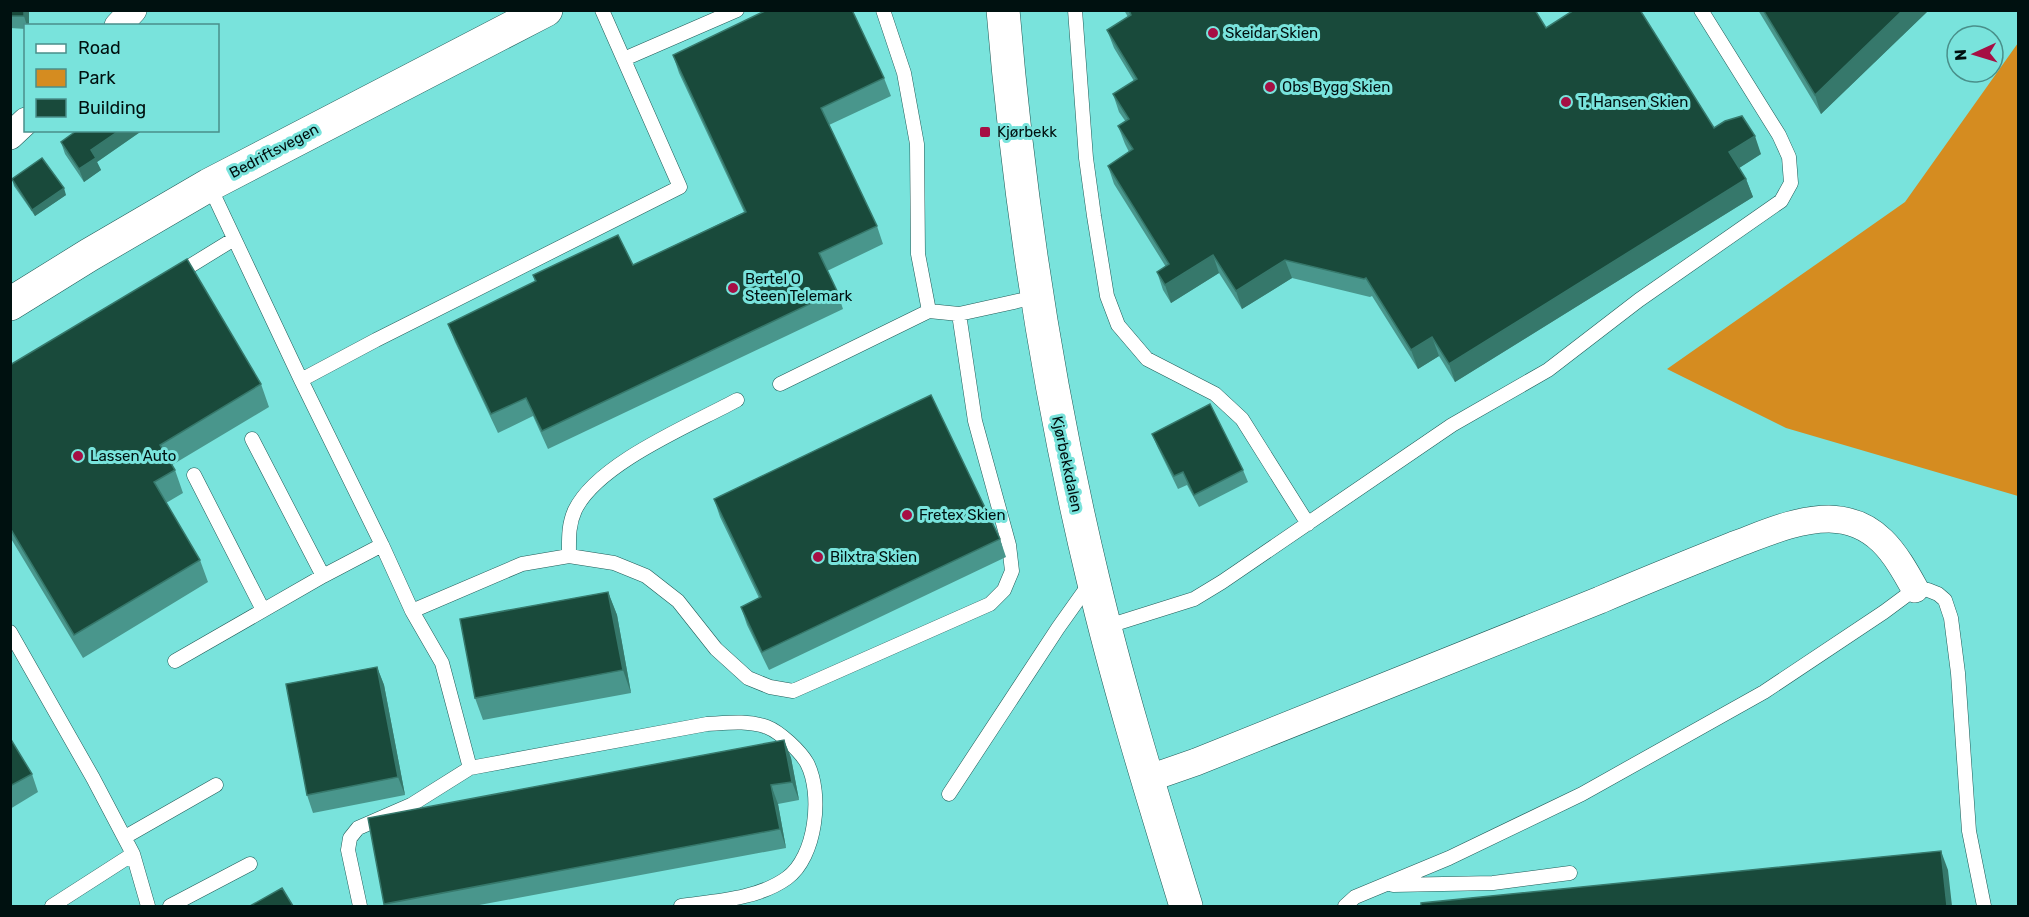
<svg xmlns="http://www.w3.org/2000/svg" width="2029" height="917" font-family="Rubik,sans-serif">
  <rect width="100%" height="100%" fill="#79e3dc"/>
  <path fill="#d58c20" d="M2018,43V496L1786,428L1667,369L1905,202Z"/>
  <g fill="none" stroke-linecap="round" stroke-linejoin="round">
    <g stroke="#215b57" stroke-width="15">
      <path id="lane" d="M883,10L904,73L917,144L918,254L929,311
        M1075,10L1086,158L1094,216L1107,296L1118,325L1147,359L1215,394L1242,419L1308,524
        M624,59L737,10
        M209,185L301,380L382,545L412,611L442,663L470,768
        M177,274L234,239
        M301,380L376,340L680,187L602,10
        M780,384L929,311L959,314L1036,297
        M252,439L323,576
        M194,475L263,610
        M569,556C569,540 568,525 575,510C598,463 691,425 737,400
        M412,611L522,564L569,556L614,563L646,576L678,601L716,649L748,678L770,687L793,691L990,604L1004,590L1012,571L1009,545L975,421L959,314
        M1105,627L1194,599L1222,582L1452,425L1548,370L1639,300L1781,201L1791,183L1789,157L1779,135L1701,10
        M10,632L93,778L133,854L148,906
        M175,661L323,576L382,545
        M949,794L1058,628L1090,583
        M125,837L216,785
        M1393,885L1493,883L1570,873
        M52,906L133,854
        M170,906L250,864
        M360,906L348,850L350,838L358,828L411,805L470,768L707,724C726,723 748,720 767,727C780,732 800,751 807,763C823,794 816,857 787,878C758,899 716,901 681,906
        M1345,906L1355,897L1449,858L1582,794L1764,692L1884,612L1915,589L1928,590L1938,594L1945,600L1951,618L1958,673L1969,831L1984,906"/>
    </g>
    <g stroke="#215b57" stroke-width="28">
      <path id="street" d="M118,26L133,10
        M10,136L26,121
        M1147,779L1196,762C1331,708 1466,655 1600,600C1644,581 1689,563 1734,545C1764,534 1796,519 1829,519C1876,520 1895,553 1915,589"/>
    </g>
    <g stroke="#215b57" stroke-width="34">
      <path id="secondary" d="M1003,10C1019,202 1048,392 1093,579C1119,689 1153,798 1186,906
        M10,304L89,255L209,185L546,10"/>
    </g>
    <use href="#lane" stroke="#fff" stroke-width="14"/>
    <use href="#street" stroke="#fff" stroke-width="27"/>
    <use href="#secondary" stroke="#fff" stroke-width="33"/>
  </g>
  <path fill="#49968c" d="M10,10H29V26H26V29L10,28Z
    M1124,10H1535L1546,28L1714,128L1761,154L1739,168L1746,179L1753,197L1455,382L1439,356L1418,369L1372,296L1370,297L1292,278L1242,309L1219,273L1171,303L1163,290L1157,272L1166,267L1114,184L1108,166L1129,152L1125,144L1118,126L1126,122L1119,112L1113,94L1134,81L1114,48L1107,30L1128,17Z
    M1758,10H1929L1821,114Z
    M673,55L884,78L891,96L829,125L877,226L883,244L827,271L837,291L843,309L548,449L533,416L498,433L455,342L448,324L535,282L533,275L633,265L744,212L679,73Z
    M73,130H143L97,162L101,170L84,182L65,154L61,142L74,133Z
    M12,179L66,195L35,216L14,186Z
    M10,365L261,384L269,407L172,465L175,470L183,493L166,503L200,560L208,582L83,658L10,537Z
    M1152,434L1243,470L1248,482L1199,507L1187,485L1178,489L1157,446Z
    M714,499L1000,539L1006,557L769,670L747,625L741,607L759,598L720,517Z
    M608,592L617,615L631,693L483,720L475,698Z
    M377,667L384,685L405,795L313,813L307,795Z
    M10,738L32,774L38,792L10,809Z
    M784,740L791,758L799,800L778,804L786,848L474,906H385L384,904Z"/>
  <path fill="#36786b" d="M24,10H29V26H27L24,16Z
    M1903,10H1929L1821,114L1815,95Z
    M120,130H143L97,162L101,170L84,182L79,169L91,150Z
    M1755,136L1761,154L1736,170L1729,152Z
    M1746,179L1753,197L1455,382L1449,364Z
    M64,188L66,195L35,216L32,210Z
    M1213,255L1219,273L1171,303L1165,285Z
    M1285,260L1292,278L1242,309L1236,291Z
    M1432,337L1439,356L1418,369L1411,350Z
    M608,592L617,615L631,693L623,670Z
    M377,667L384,685L405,795L398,777Z
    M784,740L791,758L799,800L792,782Z
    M771,785L778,804L786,848L780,829Z
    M1941,851L1948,870L1952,906H1947Z"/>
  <path fill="#194a3b" stroke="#36786b" stroke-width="1.5" d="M10,10H24V16H10Z
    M767,10H852L884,78L821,108L877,226L819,253L837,291L542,431L526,398L491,414L448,324L536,281L533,275L618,235L633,265L746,212L673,55Z
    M1129,10H1535L1546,28L1574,10H1640L1714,128L1725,121L1742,116L1755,136L1729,152L1746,179L1449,364L1432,337L1411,350L1366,278L1364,279L1285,260L1236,291L1213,255L1165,285L1157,272L1169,264L1108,166L1133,149L1118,126L1129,119L1113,94L1137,79L1107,30L1131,15Z
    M1763,10H1903L1815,95Z
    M75,130H120L91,150L96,158L79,169L61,142L76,131Z
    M42,158L64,188L32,210L12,179Z
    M187,259L261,384L160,445L175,470L154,482L200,560L74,635L10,528V365Z
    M931,395L1000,539L762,652L741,607L761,597L714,499Z
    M1210,404L1243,470L1194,495L1183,472L1174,476L1152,434Z
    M608,592L623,670L475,698L460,619Z
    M377,667L398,777L307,795L286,684Z
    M10,738L32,774L10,786Z
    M784,740L792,782L771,785L780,829L384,904L368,818Z
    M1941,851L1947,906H1421V903Z
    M282,888L293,906H250Z"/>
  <g fill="#a60f44" stroke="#79e3dc" stroke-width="2">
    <circle cx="1213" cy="33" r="6"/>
    <circle cx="1270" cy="87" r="6"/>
    <circle cx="1566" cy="102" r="6"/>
    <rect x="979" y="126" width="12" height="12" rx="3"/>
    <circle cx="733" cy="288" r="6"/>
    <circle cx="78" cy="456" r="6"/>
    <circle cx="907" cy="515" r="6"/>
    <circle cx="818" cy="557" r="6"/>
  </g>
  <g text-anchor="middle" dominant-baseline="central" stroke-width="6" stroke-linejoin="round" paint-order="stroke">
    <g font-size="15" fill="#001110" stroke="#79e3dc" text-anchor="start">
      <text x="1225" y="33">Skeidar Skien</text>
      <text x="1282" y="87">Obs Bygg Skien</text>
      <text x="1578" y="102">T. Hansen Skien</text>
      <text x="997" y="132">Kjørbekk</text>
      <text x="745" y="279">Bertel O<tspan x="745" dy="17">Steen Telemark</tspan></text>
      <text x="90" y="456">Lassen Auto</text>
      <text x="919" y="515">Fretex Skien</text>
      <text x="830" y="557">Bilxtra Skien</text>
    </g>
    <g font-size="15" fill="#001110" stroke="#79e3dc">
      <text transform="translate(274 151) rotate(-28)">Bedriftsvegen</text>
      <text transform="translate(1067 464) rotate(78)">Kjørbekkdalen</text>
    </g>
  </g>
  <rect width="2029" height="917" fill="none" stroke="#001110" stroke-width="24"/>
  <rect x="24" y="24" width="195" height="108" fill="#79e3dc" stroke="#498f8a" stroke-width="1.5"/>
  <rect x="36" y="44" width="30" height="9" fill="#ffffff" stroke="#498f8a" stroke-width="1.5"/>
  <text x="78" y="54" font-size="18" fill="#001110">Road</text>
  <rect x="36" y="69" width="30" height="18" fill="#d58c20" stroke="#498f8a" stroke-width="1.5"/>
  <text x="78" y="84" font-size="18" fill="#001110">Park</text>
  <rect x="36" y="99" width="30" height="18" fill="#194a3b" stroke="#498f8a" stroke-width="1.5"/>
  <text x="78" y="114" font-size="18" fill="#001110">Building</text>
  <g transform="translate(1975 54) rotate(266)"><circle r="28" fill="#79e3dc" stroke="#498f8a" stroke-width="1.5"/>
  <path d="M0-4.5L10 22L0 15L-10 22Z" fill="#a60f44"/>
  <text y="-9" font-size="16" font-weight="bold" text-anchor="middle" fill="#001110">N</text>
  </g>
</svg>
